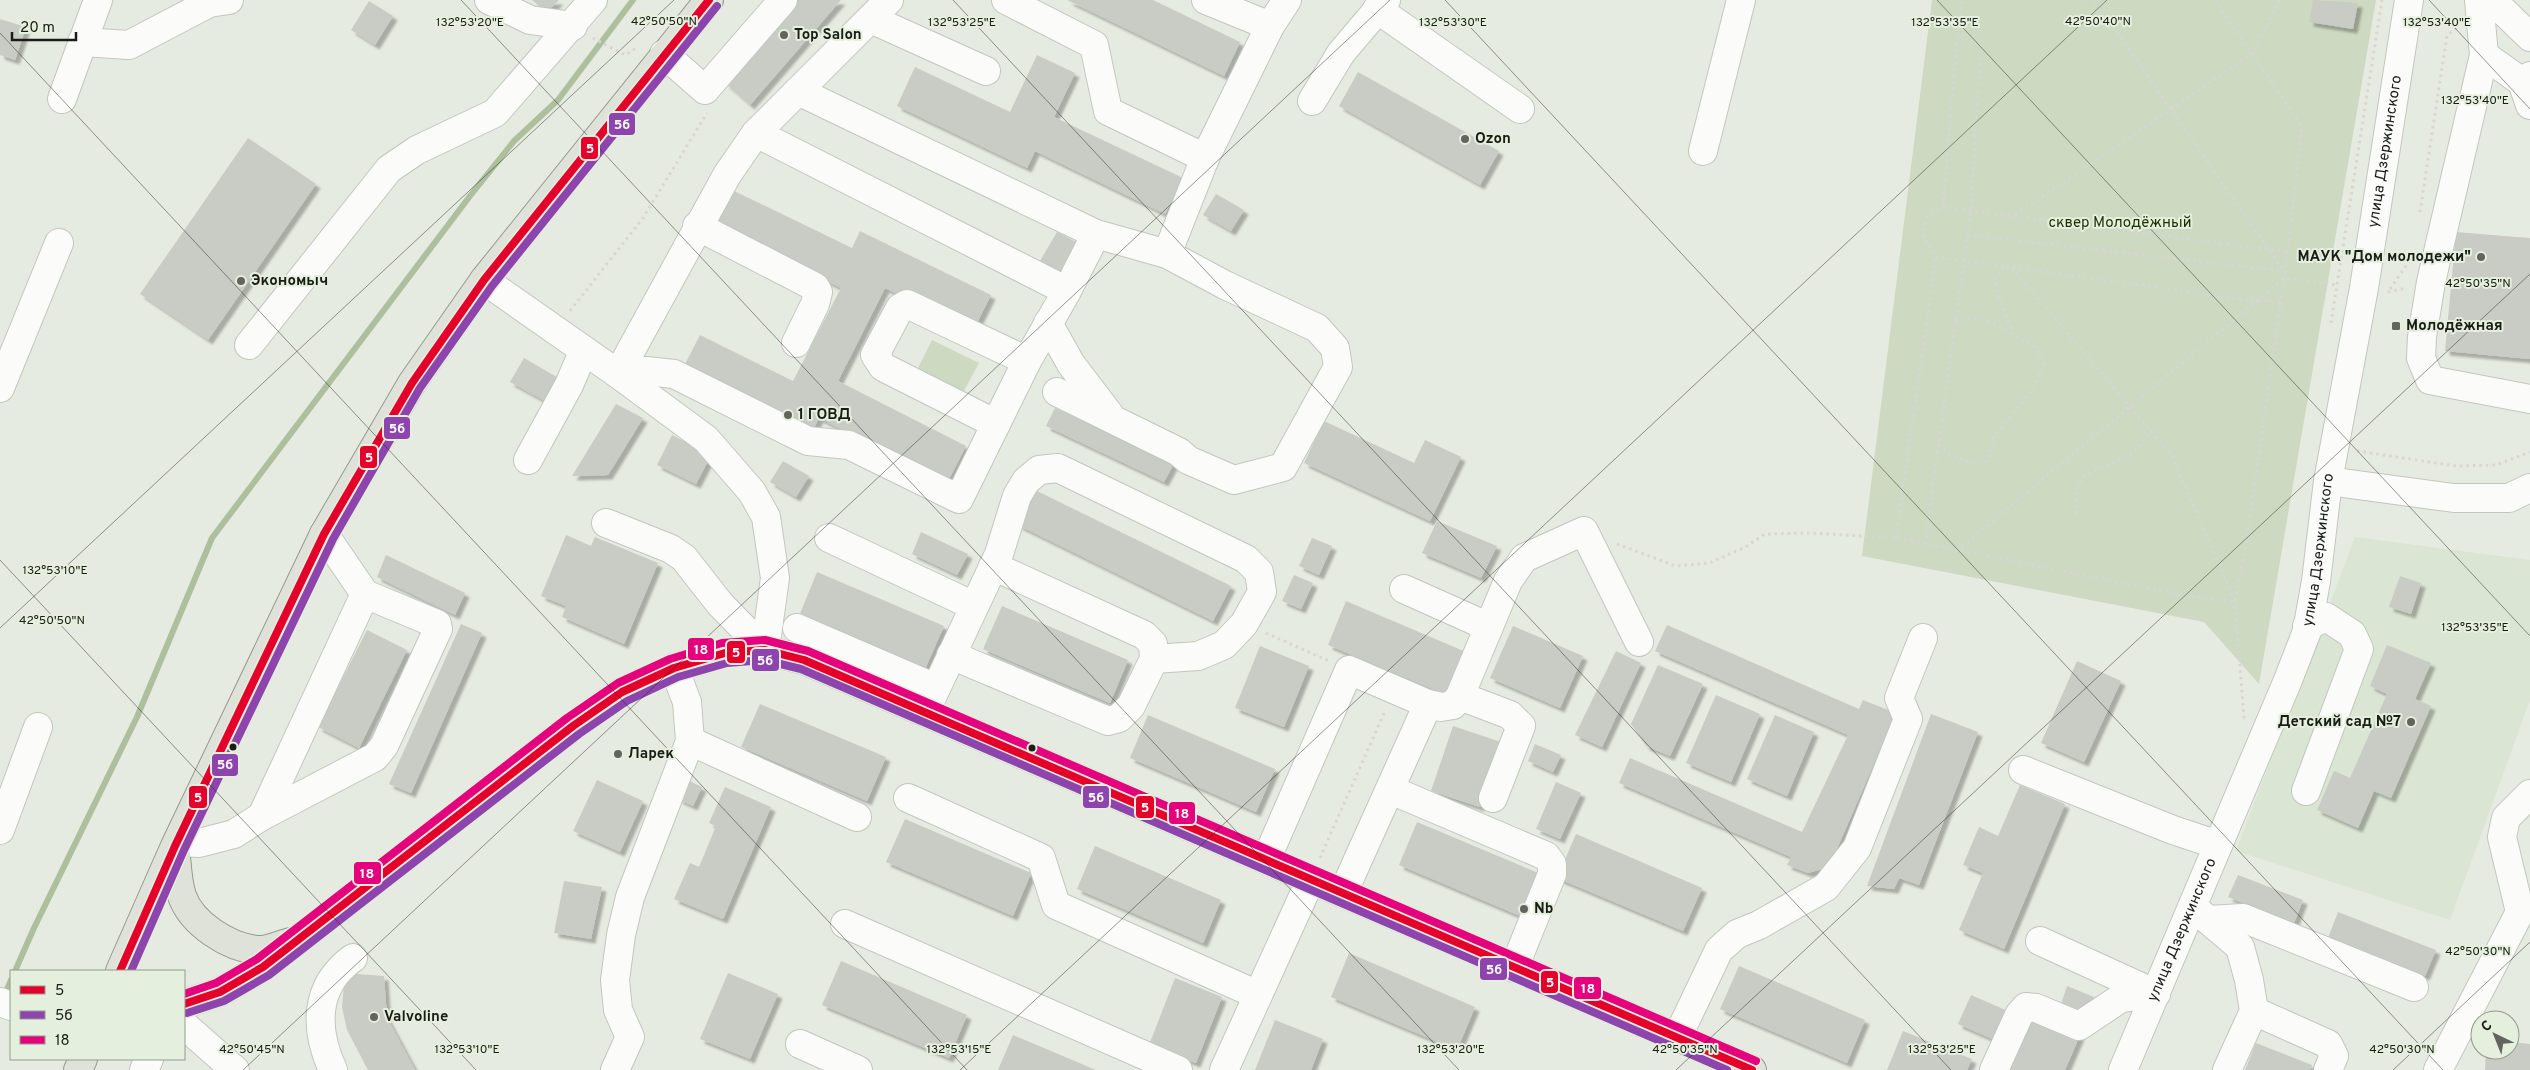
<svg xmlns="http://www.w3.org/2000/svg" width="2530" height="1070" font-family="Overpass,sans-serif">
  <defs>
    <filter id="shadow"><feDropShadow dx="4.5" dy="4.5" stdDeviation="1" flood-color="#0004"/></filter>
  </defs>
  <rect width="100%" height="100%" fill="#e6ebe1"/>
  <path fill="#dbe5d3" d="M2355,537L2530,560V700L2450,920L2236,851Z"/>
  <path fill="#cdd9c1" d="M1932,0H2376L2259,684L2204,622L1862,556Z
    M932,340L979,363L960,398L914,376Z"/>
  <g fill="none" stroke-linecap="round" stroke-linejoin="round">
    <path stroke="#adbf9c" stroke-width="6" d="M15,971L34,928L137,717L212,538L470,196L514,141L558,100L633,0
      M4,997L11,980"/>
  </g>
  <path fill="#c8ccc4" filter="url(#shadow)" d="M532,0H559L552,7L542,8Z
    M797,0H841L750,105L725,83Z
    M1067,0H1153L1240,42L1224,76Z
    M2313,0L2358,3L2353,29L2309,22Z
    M369,1L393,16L375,45L351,30Z
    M0,19L26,27L15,60L0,55Z
    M1037,55L1075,73L1054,117L1183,178L1165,214L1035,151L1027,168L897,106L915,67L1010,112Z
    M1358,72L1499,151L1480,185L1339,106Z
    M248,138L316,184L208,340L140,294Z
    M726,187L852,248L860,231L991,295L973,331L885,288L838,381L966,446L947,483L819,418L810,435L682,370L700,335L793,381L841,288L708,223Z
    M1216,194L1244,210L1231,231L1203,215Z
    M1057,232L1080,244L1061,279L1037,266Z
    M2456,232L2530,238V359L2445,351Z
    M524,358L560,379L547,402L510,382Z
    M616,404L643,418L608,475L572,476Z
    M1055,408L1174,463L1164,482L1046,426Z
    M1324,421L1414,463L1425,440L1461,457L1430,521L1304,463Z
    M672,435L711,455L696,484L657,465Z
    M783,461L809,476L796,497L770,482Z
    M1035,490L1231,586L1213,621L1018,525Z
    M1437,521L1497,546L1481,578L1422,553Z
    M921,532L968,554L957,575L912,554Z
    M566,535L591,546L595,537L658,563L624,644L562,617L566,606L541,596Z
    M1312,538L1332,546L1319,575L1299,566Z
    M386,555L465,593L455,615L377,577Z
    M817,572L944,626L925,669L799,616Z
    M1294,575L1313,583L1301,609L1282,601Z
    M2400,576L2421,583L2411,614L2389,607Z
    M1346,601L1473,655L1454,698L1328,645Z
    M1002,606L1128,660L1110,703L983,649Z
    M461,624L482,633L411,793L389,784Z
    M1667,625L1859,709L1863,700L1896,713L1829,867L1808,873L1787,865L1791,857L1619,783L1630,758L1802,832L1848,735L1655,651Z
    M1513,626L1583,656L1560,708L1490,678Z
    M367,630L407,650L359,748L318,727Z
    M2387,645L2431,663L2415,699L2431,706L2391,798L2374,791L2358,828L2317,810L2334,771L2350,778L2387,694L2370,686Z
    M1260,646L1309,666L1284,727L1235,708Z
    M1616,651L1641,663L1602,747L1575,735Z
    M2077,661L2121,681L2084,762L2041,743Z
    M1658,665L1703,684L1670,756L1646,746L1631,724Z
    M1716,695L1760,714L1731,782L1686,763Z
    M760,704L886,757L867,801L741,747Z
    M1931,714L1978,732L1919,885L1899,878L1894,889L1867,886Z
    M1148,715L1275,769L1256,812L1130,758Z
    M1775,715L1814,732L1787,796L1747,779Z
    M1453,726L1501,742L1480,807L1431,791Z
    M1535,744L1561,755L1553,772L1528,761Z
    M597,780L643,801L620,852L573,831Z
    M687,780L702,787L693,806L678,799Z
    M1556,782L1581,793L1560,839L1536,829Z
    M2020,785L2065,804L2004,949L1959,930L1983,873L1963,865L1979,827L1998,836Z
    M725,787L771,807L723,919L674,899L690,863L699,867L716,826L709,823Z
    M905,819L1031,873L1013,916L886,862Z
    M1417,822L1543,875L1525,918L1399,865Z
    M1576,834L1702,888L1683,931L1557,878Z
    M1095,846L1221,900L1203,943L1077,889Z
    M2238,875L2303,900L2294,923L2228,897Z
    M564,881L602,887L591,939L554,933Z
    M2338,912L2436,950L2425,976L2328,938Z
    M1349,953L1475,1007L1457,1050L1331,997Z
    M841,961L967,1015L949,1058L822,1005Z
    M1739,966L1865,1020L1847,1063L1720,1009Z
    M345,973L384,976L387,1018L415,1070H368L347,1030L342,1007Z
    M728,973L778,994L750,1059L700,1039Z
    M1175,978L1222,997L1196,1063L1149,1045Z
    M2067,986L2094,997L2086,1015L2061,1004Z
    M1971,995L2010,1012L1997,1041L1958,1024Z
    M2026,1011L2080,1035L2065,1070H2000Z
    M1275,1020L1323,1039L1311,1070H1255Z
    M1903,1031L1972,1059L1967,1070H1887Z
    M1013,1035L1096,1070H998Z
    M2510,1042L2530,1044V1070H2485L2486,1050H2510Z
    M2256,1043L2312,1065L2310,1070H2245Z"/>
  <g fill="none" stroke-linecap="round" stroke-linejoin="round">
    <g stroke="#c3c6bf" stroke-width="30">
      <g id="minor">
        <path d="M489,0L530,20L573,26"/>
        <path d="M1006,0L1094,45L1108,111L1205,158L1270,26L1206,0"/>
        <path d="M2479,0L2484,55L2431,282L2422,337L2421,358L2430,380L2530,399"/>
        <path d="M2492,0L2530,37"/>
        <path d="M1377,9L1520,109"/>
        <path d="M871,19L986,71"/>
        <path d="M1270,26L1287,0"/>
        <path d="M82,42L129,45L209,3L229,0"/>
        <path d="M664,54L705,90L783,0"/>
        <path d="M2484,55L2522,82"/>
        <path d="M2530,76L2522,82L2530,105"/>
        <path d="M798,91L889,0"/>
        <path d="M62,99L98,0"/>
        <path d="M1312,101L1341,53L1386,0"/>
        <path d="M756,133L1067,291"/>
        <path d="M1703,151L1741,0"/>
        <path d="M697,226L815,287L818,292L815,304L796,343"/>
        <path d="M1167,254L1205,158"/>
        <path d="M484,280L618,374L646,371L674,374L808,441L849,445L959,499L1027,361L1067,291L1096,234"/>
        <path d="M1048,323L1071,364L1109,414"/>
        <path d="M249,345L389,169L417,150L495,113L593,0"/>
        <path d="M0,388L59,243"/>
        <path d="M996,424L883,367L875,355L900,308L907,304L1027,361"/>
        <path d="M528,460L569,385L584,350"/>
        <path d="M2328,481L2454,498H2509L2530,488"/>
        <path d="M606,523L671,549L684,558L720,604L765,650"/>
        <path d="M829,538L974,606"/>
        <path d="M1404,589L1489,627"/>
        <path d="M797,628L936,688"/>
        <path d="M765,650L775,578L766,517L752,492L706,439L618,374L727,175L756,133L798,91L1096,234L1167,254L1225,285L1317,328L1335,348L1338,367L1283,467L1234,480L1188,460L1179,452L1057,392"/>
        <path d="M951,655L1108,721L1119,718L1131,706L1154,659L1153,644L1144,635L993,566"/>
        <path d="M1460,696L1510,715L1521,726L1493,798"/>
        <path d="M925,712L999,554L1017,496L1026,481L1039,470L1058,468L1246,559L1259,572L1262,592L1244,624L1224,645L1198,656L1154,659"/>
        <path d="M690,741L857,817"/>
        <path d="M2023,770L2173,830L2218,845"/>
        <path d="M1391,790L1546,856L1552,864V874L1514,968"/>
        <path d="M2306,791L2359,649L2352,634L2326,617L2307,626"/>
        <path d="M908,798L1041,858L1056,905L1258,995"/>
        <path d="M262,816L365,594"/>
        <path d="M0,830L38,727"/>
        <path d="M178,842L199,843L234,834L262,816L375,757L384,746L438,629L437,624L365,594L324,534"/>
        <path d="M1266,860L1349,670L1428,704L1441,707L1453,705L1460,696L1508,581L1524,558L1584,531L1639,642"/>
        <path d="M1343,893L1428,704"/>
        <path d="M2520,912L2502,837L2506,818L2530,794"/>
        <path d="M2201,914L2240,947L2249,980L2254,1011L2227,1070"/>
        <path d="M2208,920L2243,918L2414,987"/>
        <path d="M845,924L1178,1070"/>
        <path d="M2040,941L2156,994"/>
        <path d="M0,1002L11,1006"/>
        <path d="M2254,1011L2328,1044L2334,1056L2328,1070"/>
        <path d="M184,1025L235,1070"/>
        <path d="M1677,1038L1719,950L1737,934L1759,925L1826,887L1857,848L1908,719L1899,698L1923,638"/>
        <path d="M800,1044L858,1070"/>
        <path d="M144,1070L149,1059"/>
        <path d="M333,1070C314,1029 314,986 353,958"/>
        <path d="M615,1070L630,1037L618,1010L615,980L621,935L630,897L690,741L687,702L674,668"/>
        <path d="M1224,1070L1311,879"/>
        <path d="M1994,1070L2019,1015L2026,1007L2036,1008L2079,1026L2121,998L2156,994"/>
        <path id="s1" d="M2123,1070L2288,680L2307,631L2316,581L2328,481L2364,288L2409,0"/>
        <path d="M2438,1070L2520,912L2530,908"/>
      </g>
    </g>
    <g stroke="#949b8b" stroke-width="30">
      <path id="major" d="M175,846C177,863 177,881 182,896C192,924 228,947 257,950C267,951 281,944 291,942
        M120,971L175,846L324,534L412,383L484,280L709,0
        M184,1004L220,992L263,967L573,726L622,692L674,668L725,653L765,650L804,660L1752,1070
        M78,1070L83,1059"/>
    </g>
    <path stroke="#d6d7d4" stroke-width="3" stroke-dasharray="2.5 4" stroke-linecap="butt" d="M2095,0L2284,271
      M593,38L625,55L635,49L638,52
      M1943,207L1957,39
      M2420,212L2447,35L2457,28
      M2015,215L2253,53L2279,0
      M1967,235L2284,271
      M2004,267L1995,279L1999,298L2013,333
      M2012,268L2172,456L2235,602L2244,719
      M2390,289L2410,260
      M2388,292L2406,288
      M2280,301H2255L1936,257L1923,235L1927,217L1943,207L2288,252
      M570,311L643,218L707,113
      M2331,323L2382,0
      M1938,445C1953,456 1965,464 1984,464L1991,454L1993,438L2034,387L2044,365L2035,347L2013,334L1989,322L1972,318L1955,321
      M2357,451L2456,466L2496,465L2530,452
      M2076,514L2075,491L2085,475L2135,452L2151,429
      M1896,538L1936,257
      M1617,544L1676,566L1710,563L1745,547L1765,534L1810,533L1896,538L2187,596L2235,602L2245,551L2288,252L2302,126L2215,0
      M1925,544L1971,209L1981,41L1957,39L1962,0
      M1957,551L2284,278L2338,285
      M1266,633L1329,661
      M1320,858L1385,711"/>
    <use href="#minor" stroke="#fbfcfa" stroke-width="28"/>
    <use href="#major" stroke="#dee2d9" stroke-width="28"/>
    <g stroke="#e5efdd" stroke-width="11">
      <path id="bus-1" d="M120,971L175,846L324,534L412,383L484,280L709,0
        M184,1004L220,992L263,967L573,726L622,692L674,668L725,653L765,650L804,660L1752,1070"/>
    </g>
    <g stroke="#e5efdd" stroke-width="11">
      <path id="bus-2" d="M131,971L184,850L333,539L420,388L492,286L717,6
        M187,1013L224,1001L269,975L579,734L627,701L678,677L727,663L764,660L801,669L1727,1070"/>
    </g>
    <g stroke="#e5efdd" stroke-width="11">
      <path id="bus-3" d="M184,994L216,983L257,959L567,718L618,683L670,659L722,643L765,640L808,651L1756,1061"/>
    </g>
    <use href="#bus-1" stroke="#e4002b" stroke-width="8"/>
    <use href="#bus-2" stroke="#8e44ad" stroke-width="8"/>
    <use href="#bus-3" stroke="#e5007d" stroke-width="8"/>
  </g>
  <path fill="none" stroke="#1a1d17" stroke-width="1" stroke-opacity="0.45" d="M461,0L1459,1070M953,0L1951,1070M1445,0L2443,1070M1937,0L2530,636M2429,0L2530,109M0,33L967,1070M0,560L476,1070M0,628L674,0M243,1070L1390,0M960,1070L2107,0M1676,1070L2530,274M2393,1070L2530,942"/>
  <g fill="#61655e" stroke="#e5efdd" stroke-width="2">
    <circle cx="784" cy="35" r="5"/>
    <circle cx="1465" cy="139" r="5"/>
    <circle cx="2481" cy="257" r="5"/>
    <circle cx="241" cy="281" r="5"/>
    <rect x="2391" y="321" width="10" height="10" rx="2.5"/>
    <circle cx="788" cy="415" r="5"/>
    <circle cx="2411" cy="722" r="5"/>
    <circle cx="618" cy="754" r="5"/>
    <circle cx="1524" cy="909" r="5"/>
    <circle cx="374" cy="1017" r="5"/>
  </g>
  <g fill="#1a1d17" stroke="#e5efdd" stroke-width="2">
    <circle cx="233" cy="747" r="4.5"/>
    <circle cx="1032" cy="748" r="4.5"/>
  </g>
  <g text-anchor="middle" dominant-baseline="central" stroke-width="4" stroke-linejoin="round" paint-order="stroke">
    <g font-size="15" font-weight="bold" fill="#1a1d17" stroke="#e5efdd" text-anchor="start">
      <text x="794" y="35">Top Salon</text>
      <text x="1475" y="139">Ozon</text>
      <text x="2471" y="257" text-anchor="end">МАУК "Дом молодежи"</text>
      <text x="251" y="281">Экономыч</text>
      <text x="2406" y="326">Молодёжная</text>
      <text x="798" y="415">1 ГОВД</text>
      <text x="2401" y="722" text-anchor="end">Детский сад №7</text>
      <text x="628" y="754">Ларек</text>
      <text x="1534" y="909">Nb</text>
      <text x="384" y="1017">Valvoline</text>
    </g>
    <g font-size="15" fill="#1a1d17" stroke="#e5efdd">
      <text stroke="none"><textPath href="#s1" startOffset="962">улица Дзержинского</textPath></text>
      <text stroke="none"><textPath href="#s1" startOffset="558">улица Дзержинского</textPath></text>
      <text stroke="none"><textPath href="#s1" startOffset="152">улица Дзержинского</textPath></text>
    </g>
    <g font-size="15" fill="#1e3200" stroke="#e5efdd">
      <text x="2120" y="223">сквер Молодёжный</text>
    </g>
  </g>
  <g font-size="12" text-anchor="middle" fill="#1a1d17" stroke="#e5efdd" stroke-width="4" stroke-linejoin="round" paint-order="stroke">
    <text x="664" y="25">42°50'50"N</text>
    <text x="2098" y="25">42°50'40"N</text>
    <text x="2437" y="26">132°53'40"E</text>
    <text x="470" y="26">132°53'20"E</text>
    <text x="962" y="26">132°53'25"E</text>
    <text x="1945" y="26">132°53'35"E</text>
    <text x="1453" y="26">132°53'30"E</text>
    <text x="2475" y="104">132°53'40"E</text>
    <text x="2478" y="287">42°50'35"N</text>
    <text x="55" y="574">132°53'10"E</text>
    <text x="52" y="624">42°50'50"N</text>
    <text x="2475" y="631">132°53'35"E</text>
    <text x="2478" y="955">42°50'30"N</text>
    <text x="467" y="1053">132°53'10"E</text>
    <text x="959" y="1053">132°53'15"E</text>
    <text x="1451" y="1053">132°53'20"E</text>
    <text x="1942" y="1053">132°53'25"E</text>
    <text x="252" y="1053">42°50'45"N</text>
    <text x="1685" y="1053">42°50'35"N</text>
    <text x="2402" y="1053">42°50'30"N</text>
  </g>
  <g stroke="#e5efdd" stroke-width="2">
    <rect x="608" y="112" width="28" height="24" rx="5" fill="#8e44ad"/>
    <rect x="580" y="136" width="19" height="24" rx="5" fill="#e4002b"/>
    <rect x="383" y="416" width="28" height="24" rx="5" fill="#8e44ad"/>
    <rect x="359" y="445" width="19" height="24" rx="5" fill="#e4002b"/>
    <rect x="687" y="637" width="28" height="24" rx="5" fill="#e5007d"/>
    <rect x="726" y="640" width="20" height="24" rx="5" fill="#e4002b"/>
    <rect x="751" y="648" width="29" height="24" rx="5" fill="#8e44ad"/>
    <rect x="211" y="753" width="28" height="24" rx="5" fill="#8e44ad"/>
    <rect x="1082" y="785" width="28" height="24" rx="5" fill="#8e44ad"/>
    <rect x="188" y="785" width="20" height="24" rx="5" fill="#e4002b"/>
    <rect x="1135" y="795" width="20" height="24" rx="5" fill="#e4002b"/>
    <rect x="1168" y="801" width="28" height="24" rx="5" fill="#e5007d"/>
    <rect x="353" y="861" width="29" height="24" rx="5" fill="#e5007d"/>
    <rect x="1479" y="957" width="29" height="24" rx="5" fill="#8e44ad"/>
    <rect x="1540" y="970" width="19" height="24" rx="5" fill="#e4002b"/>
    <rect x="1573" y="976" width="29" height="24" rx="5" fill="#e5007d"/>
  </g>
  <g font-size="14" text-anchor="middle" font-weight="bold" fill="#fff">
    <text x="622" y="129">5б</text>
    <text x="590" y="153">5</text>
    <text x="397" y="433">5б</text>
    <text x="369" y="462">5</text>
    <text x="701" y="654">18</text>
    <text x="736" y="657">5</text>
    <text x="765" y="665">5б</text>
    <text x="225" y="769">5б</text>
    <text x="1096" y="802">5б</text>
    <text x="198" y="802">5</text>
    <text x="1145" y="812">5</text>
    <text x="1182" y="818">18</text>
    <text x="367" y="878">18</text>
    <text x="1494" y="974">5б</text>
    <text x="1550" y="987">5</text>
    <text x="1588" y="993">18</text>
  </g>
  <rect x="10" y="970" width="175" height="90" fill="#e5efdd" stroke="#949b8e"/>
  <rect x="20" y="986" width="25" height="8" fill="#e4002b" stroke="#949b8e"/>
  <text x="55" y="995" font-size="15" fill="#1a1d17">5</text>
  <rect x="20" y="1011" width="25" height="8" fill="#8e44ad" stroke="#949b8e"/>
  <text x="55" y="1020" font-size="15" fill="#1a1d17">5б</text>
  <rect x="20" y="1036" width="25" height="8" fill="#e5007d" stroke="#949b8e"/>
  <text x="55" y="1045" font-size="15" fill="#1a1d17">18</text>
  <g transform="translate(2495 1035) rotate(317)"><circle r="24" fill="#e5efdd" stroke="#949b8e"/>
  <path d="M0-4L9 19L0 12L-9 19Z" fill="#61655e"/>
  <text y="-8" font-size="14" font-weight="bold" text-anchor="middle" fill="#1a1d17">С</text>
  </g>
  <path d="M12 32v8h64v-8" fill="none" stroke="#1a1d17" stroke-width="2.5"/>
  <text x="20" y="32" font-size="15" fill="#1a1d17" stroke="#e5efdd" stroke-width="4" paint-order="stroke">20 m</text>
</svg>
